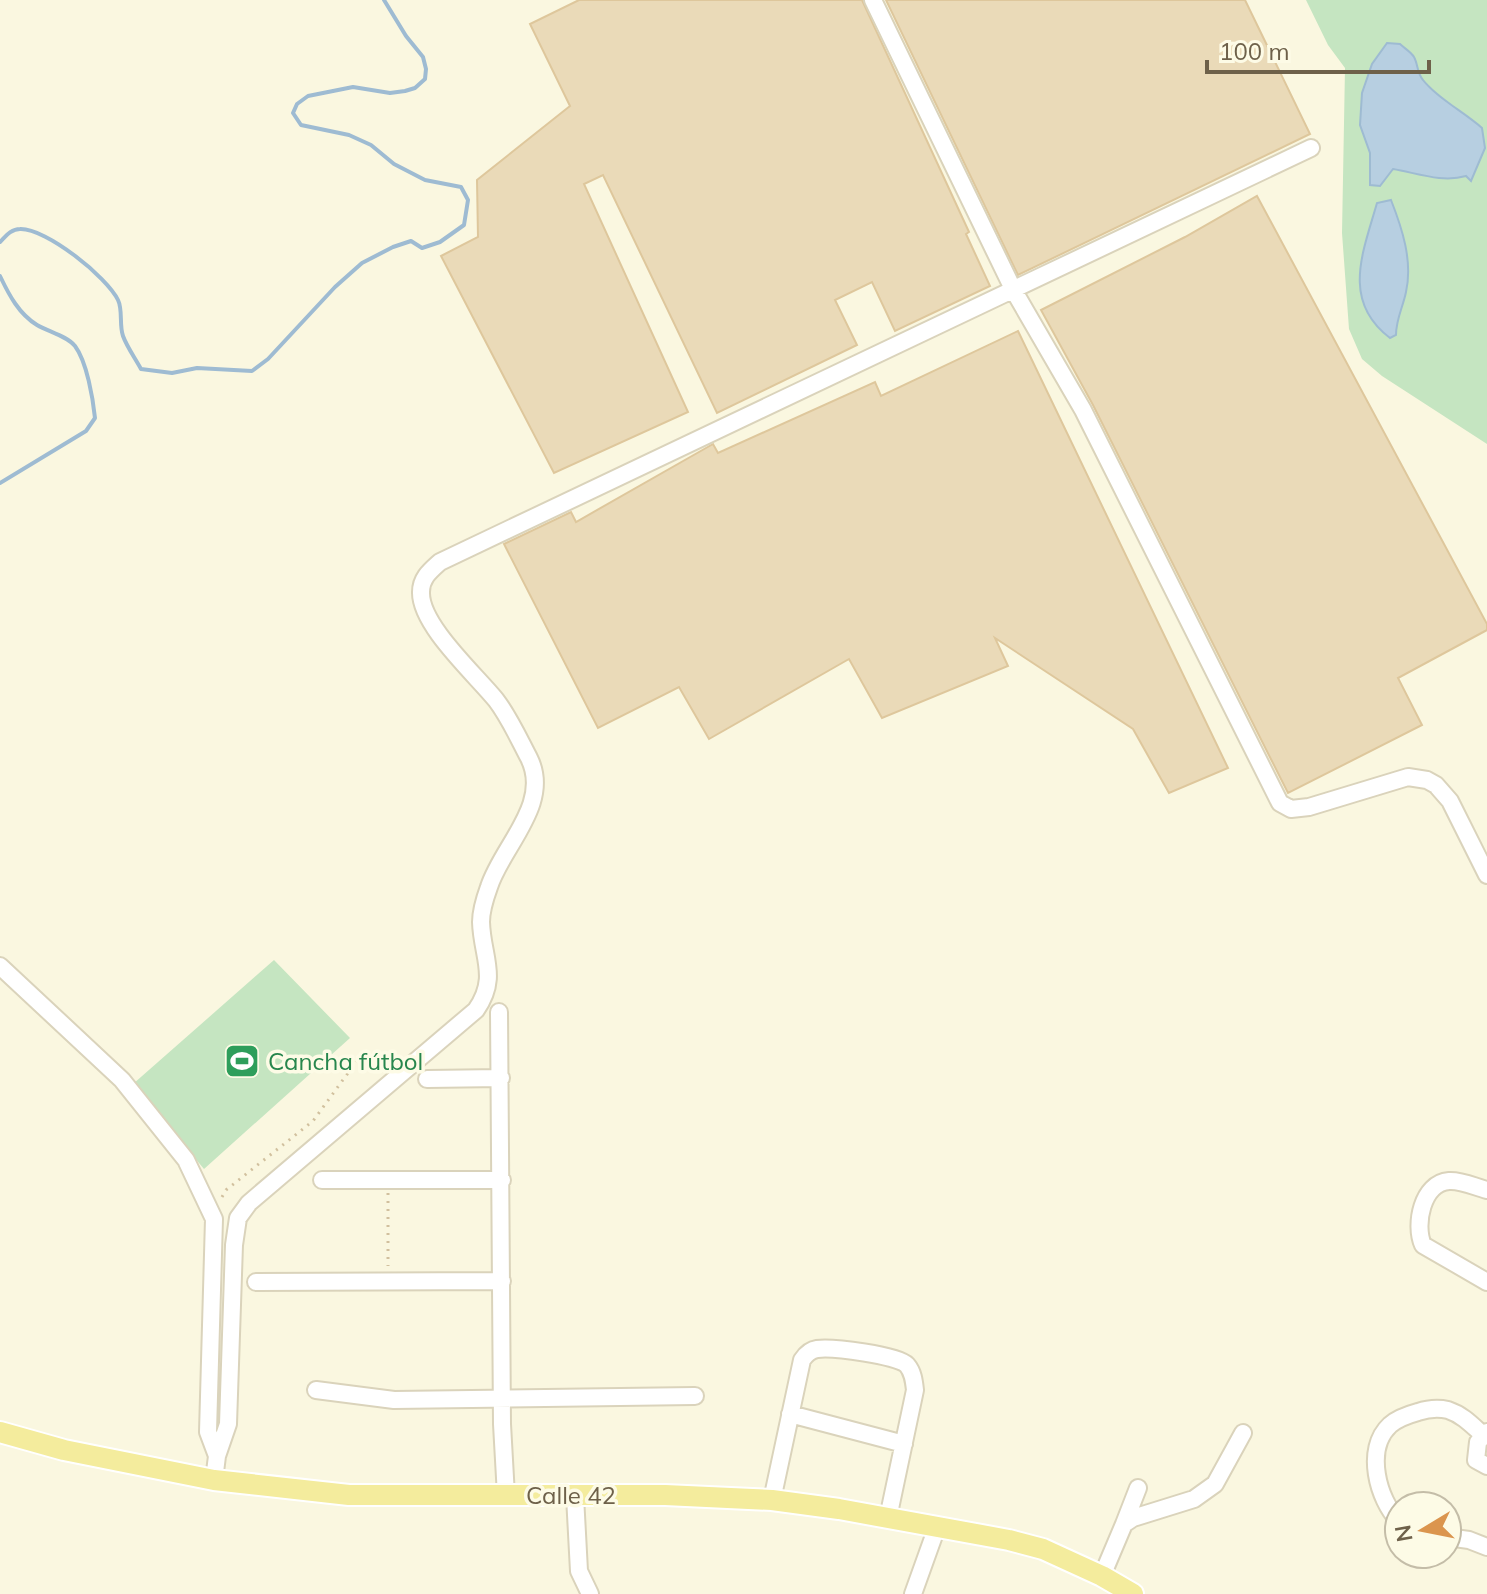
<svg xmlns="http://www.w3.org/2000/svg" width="1487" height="1594" font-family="Mulish,sans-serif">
  <rect width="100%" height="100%" fill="#faf7e0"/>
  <path fill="#c5e5c1" d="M1306,0H1487V444L1382,376L1362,359L1349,329L1342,233L1345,68L1328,45Z
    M274,960L350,1038L204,1169L133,1084Z"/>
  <path fill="#b7cfe1" stroke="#9ebbd2" stroke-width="2" d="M1387,43L1400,44C1404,48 1411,52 1414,57C1418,64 1417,73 1423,80C1437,98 1464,112 1482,128L1485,148L1471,181L1466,176C1442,183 1417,173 1393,169L1380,186L1370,185V153L1360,125L1362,93L1372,64Z
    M1391,200C1402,228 1413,261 1406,292C1403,307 1396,319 1396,335L1390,338C1341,301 1363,252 1377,203Z"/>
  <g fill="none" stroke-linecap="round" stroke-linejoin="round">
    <path stroke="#9ebbd2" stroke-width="4" d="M0,242C6,236 11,229 20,229C46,228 107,277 118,300C123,310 119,325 123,336C127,347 135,358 141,369L172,373L197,368L252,371L268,359L335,287L362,263L393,247L411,241L422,248L440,242L464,225L468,200L461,187L425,180L394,164L371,145L349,135L301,125L293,113L297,104L308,96L353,87L390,93L405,91L415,88L425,79L426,69L423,57L406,36L384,0
      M0,276C9,295 19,314 37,325C49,332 67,336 75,346C87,362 93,399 95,418L86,431L0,483"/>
  </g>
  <path fill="#eadab8" stroke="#dec79c" stroke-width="2" d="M579,0H862L969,232L966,234L990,286L895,331L872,282L835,300L857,345L717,413L603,175L584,184L688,412L554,473L441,256L478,237L477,180L570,106L530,24Z
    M886,0H1245L1310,134L1018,275Z
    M1257,196L1487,624V630L1398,678L1422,725L1288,793L1093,405L1041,310L1185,237Z
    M1018,331L1228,768L1169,793L1133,729L995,638L1008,666L882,718L849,659L709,739L679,687L598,728L504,544L571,512L576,522L713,444L718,453L875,382L881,396Z"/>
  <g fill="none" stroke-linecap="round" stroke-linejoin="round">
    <g stroke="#dad3bb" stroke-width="20">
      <path id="minor" d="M873,0L1014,291L1083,410L1280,803L1291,809L1309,807L1408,777L1427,780L1436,785L1450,801L1487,875
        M0,966L122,1080L186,1160L214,1219L208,1432L217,1456
        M499,1012L502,1424L506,1496
        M427,1079L501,1078
        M322,1180H502
        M1487,1190C1475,1187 1461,1180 1449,1181C1422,1183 1414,1225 1423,1245L1487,1282
        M256,1282L502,1281
        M316,1390L394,1400L695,1396
        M790,1414L904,1444
        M1487,1432L1478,1442L1476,1460L1487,1466
        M214,1480L217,1456L228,1424L234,1245L238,1218L249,1203L476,1010C499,977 482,957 481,922C481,910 485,898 489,887C502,846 552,804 529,758C519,739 509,717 496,700C475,674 420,625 421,592C421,578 430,571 440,562L1311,148
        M575,1496L579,1571L590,1594
        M772,1500L802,1360C806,1354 810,1350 817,1349C833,1347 897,1355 907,1365C913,1372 914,1381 915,1390L888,1518
        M1399,1521C1378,1500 1364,1449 1390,1425C1398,1418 1407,1415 1418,1412C1427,1409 1439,1408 1448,1410C1463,1415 1472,1425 1483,1435
        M1124,1524L1138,1488
        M1447,1537L1469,1540L1487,1547
        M1102,1576L1124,1524L1133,1518L1194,1499L1215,1484L1243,1433
        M913,1594L937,1527"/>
    </g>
    <g stroke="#fff" stroke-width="24">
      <path id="major" d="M0,1432L64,1450L214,1480L349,1495H665L772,1500L839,1509L1009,1540L1043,1549L1102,1576L1133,1594"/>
    </g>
    <path stroke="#d1c09e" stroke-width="3" stroke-dasharray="2 6" stroke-linecap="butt" d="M388,1193V1266
      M222,1197L226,1190L313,1121L356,1062"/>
    <use href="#minor" stroke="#fff" stroke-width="16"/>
    <use href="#major" stroke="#f4ec9d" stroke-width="20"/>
  </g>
  <defs>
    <g id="stadium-square" transform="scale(1.8)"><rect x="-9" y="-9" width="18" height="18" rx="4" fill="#2e9e5b" stroke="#fdfbe6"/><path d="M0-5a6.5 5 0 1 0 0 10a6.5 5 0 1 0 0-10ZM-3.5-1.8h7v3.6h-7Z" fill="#fff"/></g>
  </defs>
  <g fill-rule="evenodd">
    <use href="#stadium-square" x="242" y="1061"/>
  </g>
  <g text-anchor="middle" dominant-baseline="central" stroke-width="7" stroke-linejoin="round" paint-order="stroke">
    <g font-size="24" fill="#27864d" stroke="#fdfbe6" text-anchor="start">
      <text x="268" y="1061">Cancha fútbol</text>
    </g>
    <g font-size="24" fill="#6e614a" stroke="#fdfbe6">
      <text x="571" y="1495">Calle 42</text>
    </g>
  </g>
  <g transform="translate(1423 1530) rotate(260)"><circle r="38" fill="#fdfbe6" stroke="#c4bda8" stroke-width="2"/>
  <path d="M0-6L14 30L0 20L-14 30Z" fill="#db954e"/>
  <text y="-12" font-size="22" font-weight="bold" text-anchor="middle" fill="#6e614a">N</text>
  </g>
  <path d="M1207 60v12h222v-12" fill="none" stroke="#6e614a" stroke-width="4"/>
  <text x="1219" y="60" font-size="24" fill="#6e614a" stroke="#fdfbe6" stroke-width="6" paint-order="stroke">100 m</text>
</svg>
